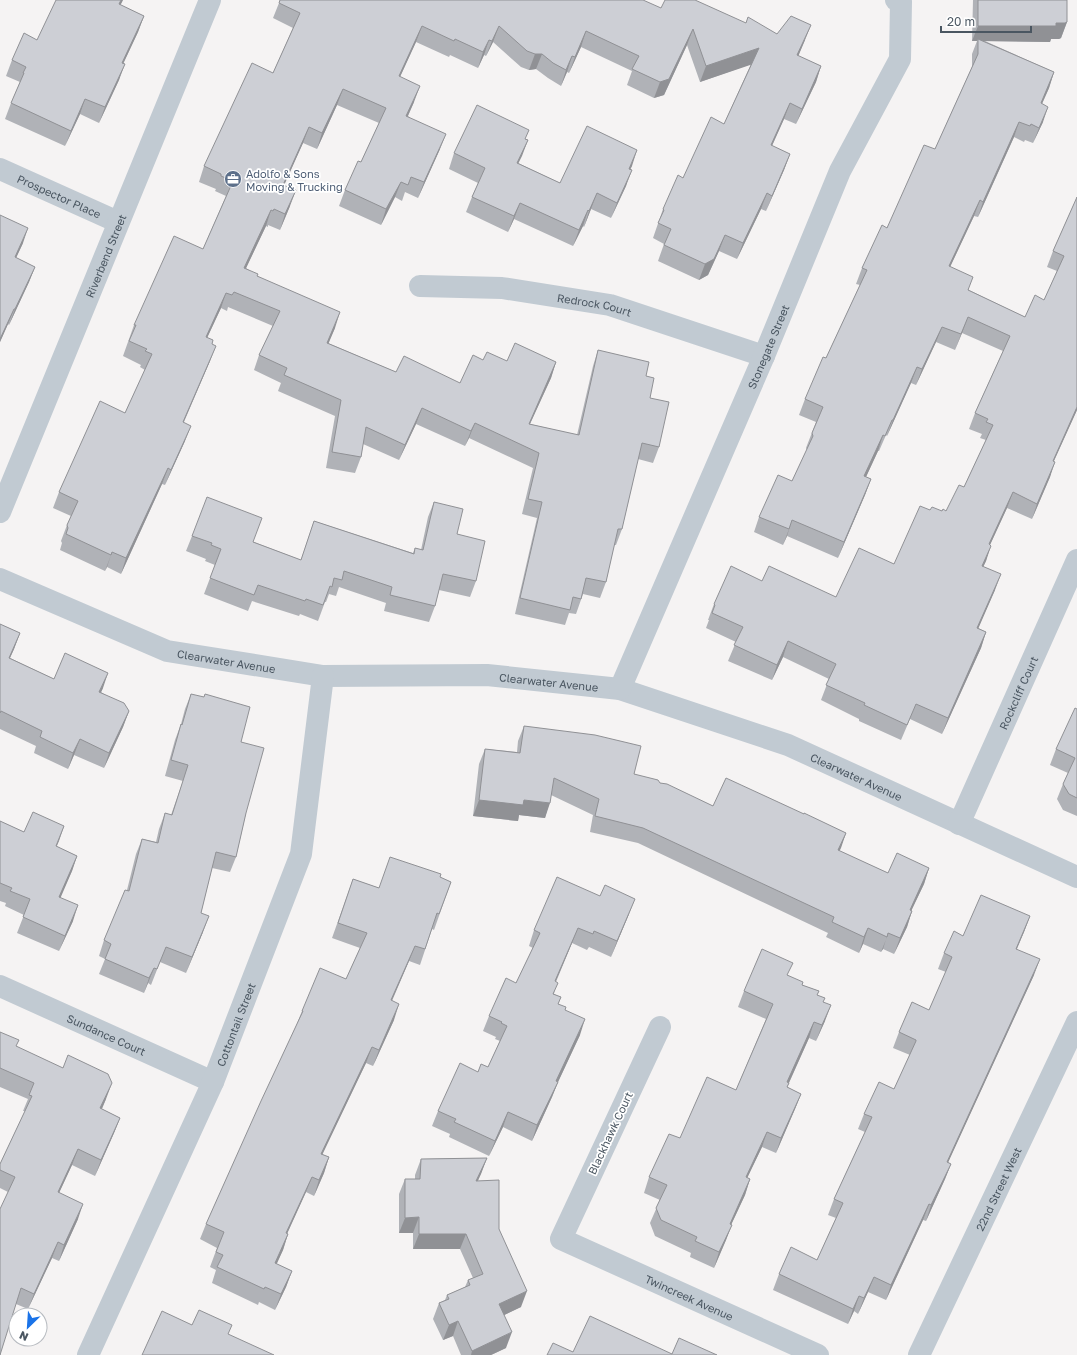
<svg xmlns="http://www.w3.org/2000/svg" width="1077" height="1355" font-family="'Golos Text',sans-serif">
  <rect width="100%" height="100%" fill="#f5f3f3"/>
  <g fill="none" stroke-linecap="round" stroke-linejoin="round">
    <g stroke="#c1cad2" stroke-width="22">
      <path id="s1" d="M0,169L118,222"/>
      <path id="s2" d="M420,286L502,288L610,305L764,356"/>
      <path id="s3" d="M0,512L210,0"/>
      <path id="s4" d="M0,579L167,651L323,676L487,675L620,689L788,745L1077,877"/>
      <path id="s5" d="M620,689L764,356L840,171L900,59L901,2L896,0"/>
      <path id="s6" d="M959,824L1077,560"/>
      <path id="s7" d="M0,986L213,1082"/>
      <path id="s8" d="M660,1027L561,1239L818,1355"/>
      <path id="s9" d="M88,1355L213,1082L301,854L323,676"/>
      <path id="s10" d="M919,1355L1077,1022"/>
    </g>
  </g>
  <path fill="#b0b2b7" d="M123,0L120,5L144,16L138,32L123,64L119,80L99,123L80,114L65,146L5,119L11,103L20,82L6,76L12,60L37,40Z
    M973,0H1067V22L1061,38L1059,39H1051L1050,42L985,41L1054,72L1049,88L1042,104L1043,122L1033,143L1025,140L1024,142L1014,137L978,217L974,216L950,267L969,290L1025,317L1044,300L1057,271L1047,267L1053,251L1077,197V410L1054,461L1050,477L1032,519L1007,508L990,545L986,561L983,567L995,590L978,628L986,632L981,648L942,734L910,719L901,740L859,721V719L821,700L829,679L783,657L772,680L728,661L736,642L706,628L709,620H708L714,604L762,581L836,597L894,564L930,510L946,511L964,487L986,440L980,438L982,434L969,429L975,413L1003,351L962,333L955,350L936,342L916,385L911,383L887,436L886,435L879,451H878L866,477L871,479L865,495L838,558L787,536L783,545L754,532L759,517L792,481L807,450L806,448L816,422L799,415L805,399L826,358L860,285L856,284L862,268L935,149L972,67V54L977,41H972Z
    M279,3L661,8L746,23L777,34L805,40L798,56L821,66L816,82L796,124L784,119L772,146L790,154L784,170L766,211L761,209L737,259L719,251L708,275L699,280L658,261L664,244L653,238L663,209L683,178L724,124L751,64L700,82L687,45L664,95L654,98L627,85L632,71L581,47L569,73L567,72L561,86L548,78L536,69L529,70L521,67L493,42L486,56L484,55L478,68L450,55L449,57L416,42L400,77L414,102L408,116L440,149L418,198L405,192L402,201L395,197L381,225L339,206L345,190L361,162L379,123L337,105L317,149L303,143L284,185L290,206L280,230L268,225V227L266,226L246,268L335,328L328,343L396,372L460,383L483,360L507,361L556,362L551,378L530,424L577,435L593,366L598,350L646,376L650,398L659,447L653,463L638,459L622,529L616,545H614L606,582L600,598L583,594L576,614L569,613L565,625L515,614L537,518L522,514L533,468L469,438L465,446L416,424L399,460L363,444L361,457L355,473L326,468L335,416L278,391L281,383L254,370L259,355L273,326L228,307L227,311L221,308L207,338L212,344L210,361L184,422L185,441L165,485L162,484L121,574L107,567L105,571L60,550L62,543L61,541L67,525L71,516L53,508L59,492L125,413L145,370L140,367L141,365L123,356L134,325L203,249L226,196L215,191L216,189L199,182L204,166L273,73L293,28L273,18Z
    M526,139L528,140L518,163L560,183L632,166L630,169L626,186L611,218L591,209L584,227L583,226L573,246L514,219L508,232L466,212L472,197L478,183L449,169L454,153Z
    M0,215L23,243L16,258L35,267L29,282L9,325L8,324L0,342Z
    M434,502L457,534L476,581L470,597L439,590L435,606L429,622L384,611L386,603L339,587L336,596L329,594L326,602H325L318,621L300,614L299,616L252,601L248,611L204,594L215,565L205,561L206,559L186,551L192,536L254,542L301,560L314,521L413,553L415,548L421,550L428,517Z
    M0,624L20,633L14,649L10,658L54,679L103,688L101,692L129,711L123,727L104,768L74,755L68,769L34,753L36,746L0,729Z
    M191,694L241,742L246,813L236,857L230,872L212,868L201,913L203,932L186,973L160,962L151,985L148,983L144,993L99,974L105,959L99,956L104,940L127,890L136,854L142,839L156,842L159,829L165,813L171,815L183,781L165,776L175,740L181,724L185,709Z
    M1077,709V816L1063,810L1057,799L1063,784L1068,773L1050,765L1056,749Z
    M524,726L634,774L660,783L713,806L804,814L846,833L839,851L888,873L929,868L924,884L911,911H912L907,927L894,954L883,949L881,952L863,944L859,953L826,937L828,933L638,843L590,832L593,815L551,795L545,818L519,815L518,821L473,816L479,764L485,749L517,752L518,741Z
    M0,821L24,832L64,826L56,846L77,856L72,871L60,897L73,921L59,951L17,933L24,915L5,906L6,903L0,901Z
    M440,877L451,882L434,930L432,929L420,965L409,961L392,1001L394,1020L373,1066L366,1063L322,1154L329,1157L324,1173L314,1196L306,1192L287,1234H288L283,1250L276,1264L292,1271L286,1287L275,1310L259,1302L258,1305L212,1283L216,1270L210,1267L217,1248L200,1239L206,1224L296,1026L302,1011L346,979L360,948L332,938L353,879L379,888Z
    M629,914L611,957L589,947L587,950L572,943L556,982L554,994L561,997L558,1004L565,1010L580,1035L558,1082L552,1097L532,1141L503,1127L489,1156L449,1137L450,1134L432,1126L438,1111L478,1072L488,1067L500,1041L495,1039L496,1037L483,1031L489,1016L516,983L533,948L529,946L534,930Z
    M1030,916L1024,932L1017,949L1034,975L948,1162L951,1164L945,1179L926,1221L923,1220L886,1300L868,1292L858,1314L854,1311L848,1324L773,1290L779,1274L817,1260L836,1218L828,1215L834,1199L865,1132L858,1129L864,1114L894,1089L910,1055L893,1048L899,1032L929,1010L946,972L938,969L944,953L963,936Z
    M788,975L802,985L819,991L817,995L823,1002L825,1021L816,1041L809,1038L789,1083L787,1087L801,1094L795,1109L776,1153L762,1147L747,1178L750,1179L745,1195L731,1225L726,1240L714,1268L690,1257L691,1253L655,1236L650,1223L660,1200L644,1193L649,1177L680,1138L736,1090L766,1019L738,1007L744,991Z
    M0,1032L16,1046L106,1099L102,1109L120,1118L114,1133L95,1176L72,1165L59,1193L78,1219L59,1261L52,1258L28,1309L16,1304L8,1192L0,1188V1164L25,1111H23L28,1099L0,1087Z
    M487,1158L478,1181L499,1229L521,1307L504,1315L506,1348L491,1355H461L453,1336L443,1340L433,1319L439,1303L445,1300L447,1295L465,1287L468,1280L473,1278L460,1249H413V1233H399V1194L405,1179H415V1175L421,1159Z"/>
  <path fill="#909195" d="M121,0H123L113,20L119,4Z
    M144,16L138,32L116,79L122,63Z
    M1067,22L1061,38L1059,39H1051L1050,42L978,41V39L977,41H972L978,26Z
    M811,25L805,40L792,71L797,55Z
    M422,26L416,42L393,92L399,76Z
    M499,26L493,42L486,56L492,41Z
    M693,29L687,45L664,95L654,98L660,82Z
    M586,31L581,47L569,73L575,57Z
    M489,40L484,55L478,68L483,52Z
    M759,48L753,64L700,82L706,66Z
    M535,54H542L536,69L529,70Z
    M572,56L567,72L561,86L566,70Z
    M125,64L119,80L99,123L105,107Z
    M821,66L816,82L796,124L802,109Z
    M1054,72L1049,88L1035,119L1041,103Z
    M420,86L414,102L401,131L406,116Z
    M343,89L337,105L317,149L322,133Z
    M85,99L80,114L65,146L71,131Z
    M790,103L784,119L765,161L771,145Z
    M1048,107L1043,122L1033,143L1039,128Z
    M1019,122L1014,137L978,217L983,202Z
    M309,127L303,143L277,201L283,185Z
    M446,134L440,149L418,198L424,182Z
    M528,140L522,156L511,178L517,163Z
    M637,150L632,166L623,184L629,169Z
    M790,154L784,170L766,211L772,196Z
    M632,170L626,186L611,218L617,203Z
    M401,182L395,197L381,225L386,209Z
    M296,190L290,206L280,230L285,214Z
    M597,193L591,209L584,227L589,211Z
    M767,193L761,209L737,259L743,243Z
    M980,200L974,216L943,282L949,266Z
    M520,203L514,219L508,232L514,216Z
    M271,210L266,226L239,283L244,268Z
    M588,210L583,226L573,246L579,230Z
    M28,228L23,243L9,273L15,257Z
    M725,235L719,251L708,275L699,280L705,264Z
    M35,267L29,282L9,325L15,309Z
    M226,293L221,308L200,353L206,337Z
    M14,309L8,324L0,342V339Z
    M340,312L335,328L322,359L327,343Z
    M968,317L962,333L955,350L961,334Z
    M942,327L936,342L916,385L922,369Z
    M216,346L210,361L177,437L183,422Z
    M556,362L551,378L523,439L529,424Z
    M917,367L911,383L887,436L893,420Z
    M1077,407V410L1047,476L1053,461Z
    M422,408L416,424L399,460L405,445Z
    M475,423L469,438L465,446L471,431Z
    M191,426L185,441L165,485L171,470Z
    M883,435L878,451L859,492L864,476Z
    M1055,462L1050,477L1032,519L1037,504Z
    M168,468L162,484L121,574L126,558Z
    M871,479L865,495L838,558L844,542Z
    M1013,492L1007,508L983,560L989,544Z
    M792,520L787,536L783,545L789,529Z
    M991,546L986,561L976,582L982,566Z
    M112,552L107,567L105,571L111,555Z
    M1001,574L995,590L972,643L977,628Z
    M986,632L981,648L942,734L948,718Z
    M20,633L14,649L3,673L9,658Z
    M788,641L783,657L772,680L777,665Z
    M108,673L103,688L94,707L99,692Z
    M129,711L123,727L104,768L109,753Z
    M80,739L74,755L68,769L73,753Z
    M479,800H524L550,803L545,818L519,815L518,821L473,816Z
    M64,826L59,841L50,862L56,846Z
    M846,833L841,848L832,866L838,850Z
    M77,856L72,871L54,913L59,897Z
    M929,868L924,884L904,926L910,910Z
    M635,899L629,914L611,957L617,941Z
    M78,905L73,921L59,951L65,936Z
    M912,911L907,927L894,954L900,938Z
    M209,916L203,932L186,973L192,957Z
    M1030,916L1024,932L1010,964L1016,949Z
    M578,928L572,943L549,997L555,981Z
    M868,928L863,944L859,953L864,937Z
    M888,933L883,949L881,952L887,937Z
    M415,946L409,961L385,1016L391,1000Z
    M1040,959L1034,975L941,1178L947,1162Z
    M154,968L144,993L149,978Z
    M399,1004L394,1020L373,1066L379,1050Z
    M831,1005L825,1021L816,1041L822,1025Z
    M585,1019L580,1035L551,1097L556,1081Z
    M814,1022L809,1038L782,1098L787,1082Z
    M372,1047L366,1063L315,1170L321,1154Z
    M558,1082L552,1097L532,1141L537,1125Z
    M112,1083L106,1099L95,1124L100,1108Z
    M801,1094L795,1109L776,1153L781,1138Z
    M508,1112L503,1127L489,1156L495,1141Z
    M120,1118L114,1133L95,1176L101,1160Z
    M767,1132L762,1147L740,1193L746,1177Z
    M78,1149L72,1165L52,1208L58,1192Z
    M329,1157L324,1173L314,1196L319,1180Z
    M487,1158L481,1174L470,1196L476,1181Z
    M951,1164L945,1179L926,1221L931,1205Z
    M312,1177L306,1192L280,1249L286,1233Z
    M750,1179L745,1195L724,1240L730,1224Z
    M83,1204L78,1219L59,1261L64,1245Z
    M929,1204L923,1220L886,1300L891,1285Z
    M419,1217L413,1233H399L405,1218Z
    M732,1225L726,1240L714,1268L719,1252Z
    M288,1234L283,1250L270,1279L275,1263Z
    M419,1234H466L460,1249H413Z
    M58,1242L52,1258L28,1309L34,1294Z
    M292,1271L286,1287L275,1310L281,1294Z
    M874,1277L868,1292L858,1314L864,1298Z
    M527,1291L521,1307L494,1320L499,1304Z
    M859,1296L854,1311L848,1324L853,1309Z
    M458,1321L453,1336L443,1340L449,1325Z
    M512,1332L506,1348L491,1355H471L472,1351Z"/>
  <path fill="#cdcfd5" stroke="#909195" d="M56,0H121L119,4L144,16L122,63L125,64L105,107L85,99L71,131L11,103L24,73H23L26,67L12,60L24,33L37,40Z
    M280,0H643L661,8L665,0H695L746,23L748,17L777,34L791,16L811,25L797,55L821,66L802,109L790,103L771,145L790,154L772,196L767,193L743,243L725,235L714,259L705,264L664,245L671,229L658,223L664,210L663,209L678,175L683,178L711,117L724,124L759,48L706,66L693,29L669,79L660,82L632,69L639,56L586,31L575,57L572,56L566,70L553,63L542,54H535L527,51L499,26L492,41L489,40L483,52L455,39L454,41L422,26L399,76L420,86L406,116L446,134L424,182L411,177L408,185L401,182L386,209L345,190L358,161L361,162L386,108L343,89L322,133L309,127L283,185L296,190L285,214L274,209L273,211L271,210L244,268L258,274L257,276L340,312L327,343L396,372L404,356L460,383L473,355L483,360L487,352L507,361L515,343L556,362L529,424L579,435L598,350L649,362L646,376L654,378L650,398L669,402L659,447L642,443L622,529H618L606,582L586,578L581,599L573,597L570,610L520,598L542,502L528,499L539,453L475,423L471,431L422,408L405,445L366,427L361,457L332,452L341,400L284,375L287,368L259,355L280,311L234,292L232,295L226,293L206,337L213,340L212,344L216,346L183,422L191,426L171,470L168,468L126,558L112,552L111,555L66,534L68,528L67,525L78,501L59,492L100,401L125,413L152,354L145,351L147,349L129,341L136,325H134L174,236L203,249L233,181L221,176V174L204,166L252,63L273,73L300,13L279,3Z
    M978,0H1067V22L1065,23H1056V26H978Z
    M978,39L1054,72L1041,103L1048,107L1039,128L1031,124L1030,126L1019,122L983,202L980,200L949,266L973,277L968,290L1025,317L1035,295L1044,300L1064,256L1053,251L1077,197V407L1053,461L1055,462L1037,504L1013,492L989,544L991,546L982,566L1001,574L977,628L986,632L948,718L916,704L907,725L864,705L865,703L826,685L836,664L788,641L777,665L734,645L743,627L712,613L715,605L714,604L731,566L762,581L769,566L836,597L859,548L894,564L920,506L930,510L932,507L942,511L943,509L946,511L959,485L964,487L993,425L986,422L988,419L975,413L1010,336L968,317L961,334L942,327L922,369L917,367L893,420H892L885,436L883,435L864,476L871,479L844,542L792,520L789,529L759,517L778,475L792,481L813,436L812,433L823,407L805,399L823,357L826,358L867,270L862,268L882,225L887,228L924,145L935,149L978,54Z
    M477,105L529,130L525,139L528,140L517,163L560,183L587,126L637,150L629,169L632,170L617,203L597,193L589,211L588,210L579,230L520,203L514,216L472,197L485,168L454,153Z
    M0,215L28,228L15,257L35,267L15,309H14L0,339Z
    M207,497L262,518L253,542L301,560L314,521L414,554L415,548L423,550L434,502L463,509L457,534L485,541L476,581L443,574L435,606L390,595L392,587L344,571L342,580L334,578L332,587L330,586L323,605L306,599L305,601L258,585L254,595L210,578L221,549L211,545L212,543L192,536Z
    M0,624L20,633L9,658L54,679L65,653L108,673L99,692L124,703L129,711L109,753L80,739L73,753L40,737L42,731L1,711L0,713Z
    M191,694L204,697L205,694L250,707L241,742L264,748L246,813L236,857L216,852L201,913L209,916L192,957L166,947L157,969L154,968L149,978L105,959L111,944L104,940L125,890L129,891L142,839L158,843L165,813L172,815L188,765L171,760L181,724L182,725Z
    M1075,708L1077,709V798L1069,794L1063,784L1075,758L1056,749Z
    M524,726L595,735L641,746L634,774L658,780L660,783L667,784L713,806L726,778L804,814V813L846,833L838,850L888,873L897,853L929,868L910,910L912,911L900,938L888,933L887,937L868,928L864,937L832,922L834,917L643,828L595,816L599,799L554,778L550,803L524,800L523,805L479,800L485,749L520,753Z
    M33,812L64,826L56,846L77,856L59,897L78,905L65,936L23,917L30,899L10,891L12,888L0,883V821L24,832Z
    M390,857L441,874L440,877L451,882L439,914L437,913L425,949L415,946L391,1000L399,1004L379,1050L372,1047L321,1154L329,1157L319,1180L312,1177L286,1233L288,1234L275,1263L292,1271L281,1294L265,1287L264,1289L217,1267L223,1255L216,1252L224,1232L206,1224L261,1101L303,1011H302L320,968L346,979L367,933L338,923L353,879L379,888Z
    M557,877L600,896L605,885L635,899L617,941L594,931L593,934L578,928L555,981L558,983L553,994L561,997L558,1004L566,1007L565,1010L585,1019L556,1081L558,1082L537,1125L508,1112L495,1141L454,1122L456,1119L438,1111L460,1063L478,1072L481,1064L488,1067L507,1026L501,1023L502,1022L489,1016L506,978L516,983L540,933L534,930Z
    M981,895L1030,916L1016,949L1040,959L947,1162L951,1164L931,1205L929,1204L891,1285L874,1277L864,1298L859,1296L853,1309L779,1274L791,1247L817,1260L843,1203L834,1199L872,1117L864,1114L879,1082L894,1089L916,1041V1040L899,1032L912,1002L929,1010L952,957L944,953L954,931L963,936Z
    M762,949L793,963L787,975L803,982L802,985L819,991L817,995L825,998L823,1002L831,1005L822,1025L814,1022L787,1082L789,1083L787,1087L801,1094L781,1138L767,1132L746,1177L750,1179L730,1224L732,1225L719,1252L695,1241L697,1237L661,1220L656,1208L667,1185L649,1177L669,1134L680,1138L707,1077L736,1090L773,1004L744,991Z
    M0,1032L19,1040L16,1046L63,1068L68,1055L108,1074L112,1083L100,1108L120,1118L101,1160L78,1149L58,1192L83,1204L64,1245L58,1242L34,1294L21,1288L0,1355V1209L15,1177L0,1170V1164L32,1096L29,1095L34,1083L0,1068Z
    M487,1158L476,1181L499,1180V1229L527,1291L499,1304L512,1332L472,1351L458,1321L449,1325L439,1303L449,1299L447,1295L470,1285L468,1280L483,1274L466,1234H419V1217L405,1218V1179H420L421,1159Z
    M199,1310L232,1325L228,1334L274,1355H142L162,1311L192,1325Z
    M590,1316L672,1354L679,1338L717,1355H547L553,1343L573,1352Z"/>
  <defs>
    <g id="office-disc" transform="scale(0.9)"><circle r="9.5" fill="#5c6f8a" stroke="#fff"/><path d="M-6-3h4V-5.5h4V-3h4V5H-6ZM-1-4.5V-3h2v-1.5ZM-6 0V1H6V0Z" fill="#fff"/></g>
  </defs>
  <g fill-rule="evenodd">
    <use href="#office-disc" x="233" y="179"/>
  </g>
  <g text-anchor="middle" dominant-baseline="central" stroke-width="3.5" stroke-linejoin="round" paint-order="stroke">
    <g font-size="11" fill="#4e5e75" stroke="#fff" text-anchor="start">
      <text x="246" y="173">Adolfo &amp; Sons<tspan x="246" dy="13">Moving &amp; Trucking</tspan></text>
    </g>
    <g font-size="11" fill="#4a5661" stroke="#fff">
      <text stroke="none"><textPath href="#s1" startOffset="65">Prospector Place</textPath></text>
      <text stroke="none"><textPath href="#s3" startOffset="277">Riverbend Street</textPath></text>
      <text stroke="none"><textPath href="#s2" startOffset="176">Redrock Court</textPath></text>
      <text stroke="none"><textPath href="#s5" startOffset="373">Stonegate Street</textPath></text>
      <text stroke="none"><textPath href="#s4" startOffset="242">Clearwater Avenue</textPath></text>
      <text stroke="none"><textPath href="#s4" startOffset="566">Clearwater Avenue</textPath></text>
      <text stroke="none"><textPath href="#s6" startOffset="144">Rockcliff Court</textPath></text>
      <text stroke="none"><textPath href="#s4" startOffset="890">Clearwater Avenue</textPath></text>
      <text stroke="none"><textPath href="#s9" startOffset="362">Cottontail Street</textPath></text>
      <text stroke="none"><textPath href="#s7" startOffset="117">Sundance Court</textPath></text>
      <text transform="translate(610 1133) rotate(-65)">Blackhawk Court</text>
      <text stroke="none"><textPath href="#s10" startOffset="184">22nd Street West</textPath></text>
      <text stroke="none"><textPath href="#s8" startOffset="375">Twincreek Avenue</textPath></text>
    </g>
  </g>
  <g transform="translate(28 1327) rotate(205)"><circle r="19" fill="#ffffff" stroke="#b7bbc0"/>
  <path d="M0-3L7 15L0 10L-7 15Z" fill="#1a73e8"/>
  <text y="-6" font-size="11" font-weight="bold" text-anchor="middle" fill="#4a5661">N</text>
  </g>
  <path d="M941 26v6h90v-6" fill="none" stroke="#4a5661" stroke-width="2"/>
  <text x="947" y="26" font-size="12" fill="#4a5661" stroke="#ffffff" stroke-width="3" paint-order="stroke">20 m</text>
</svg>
